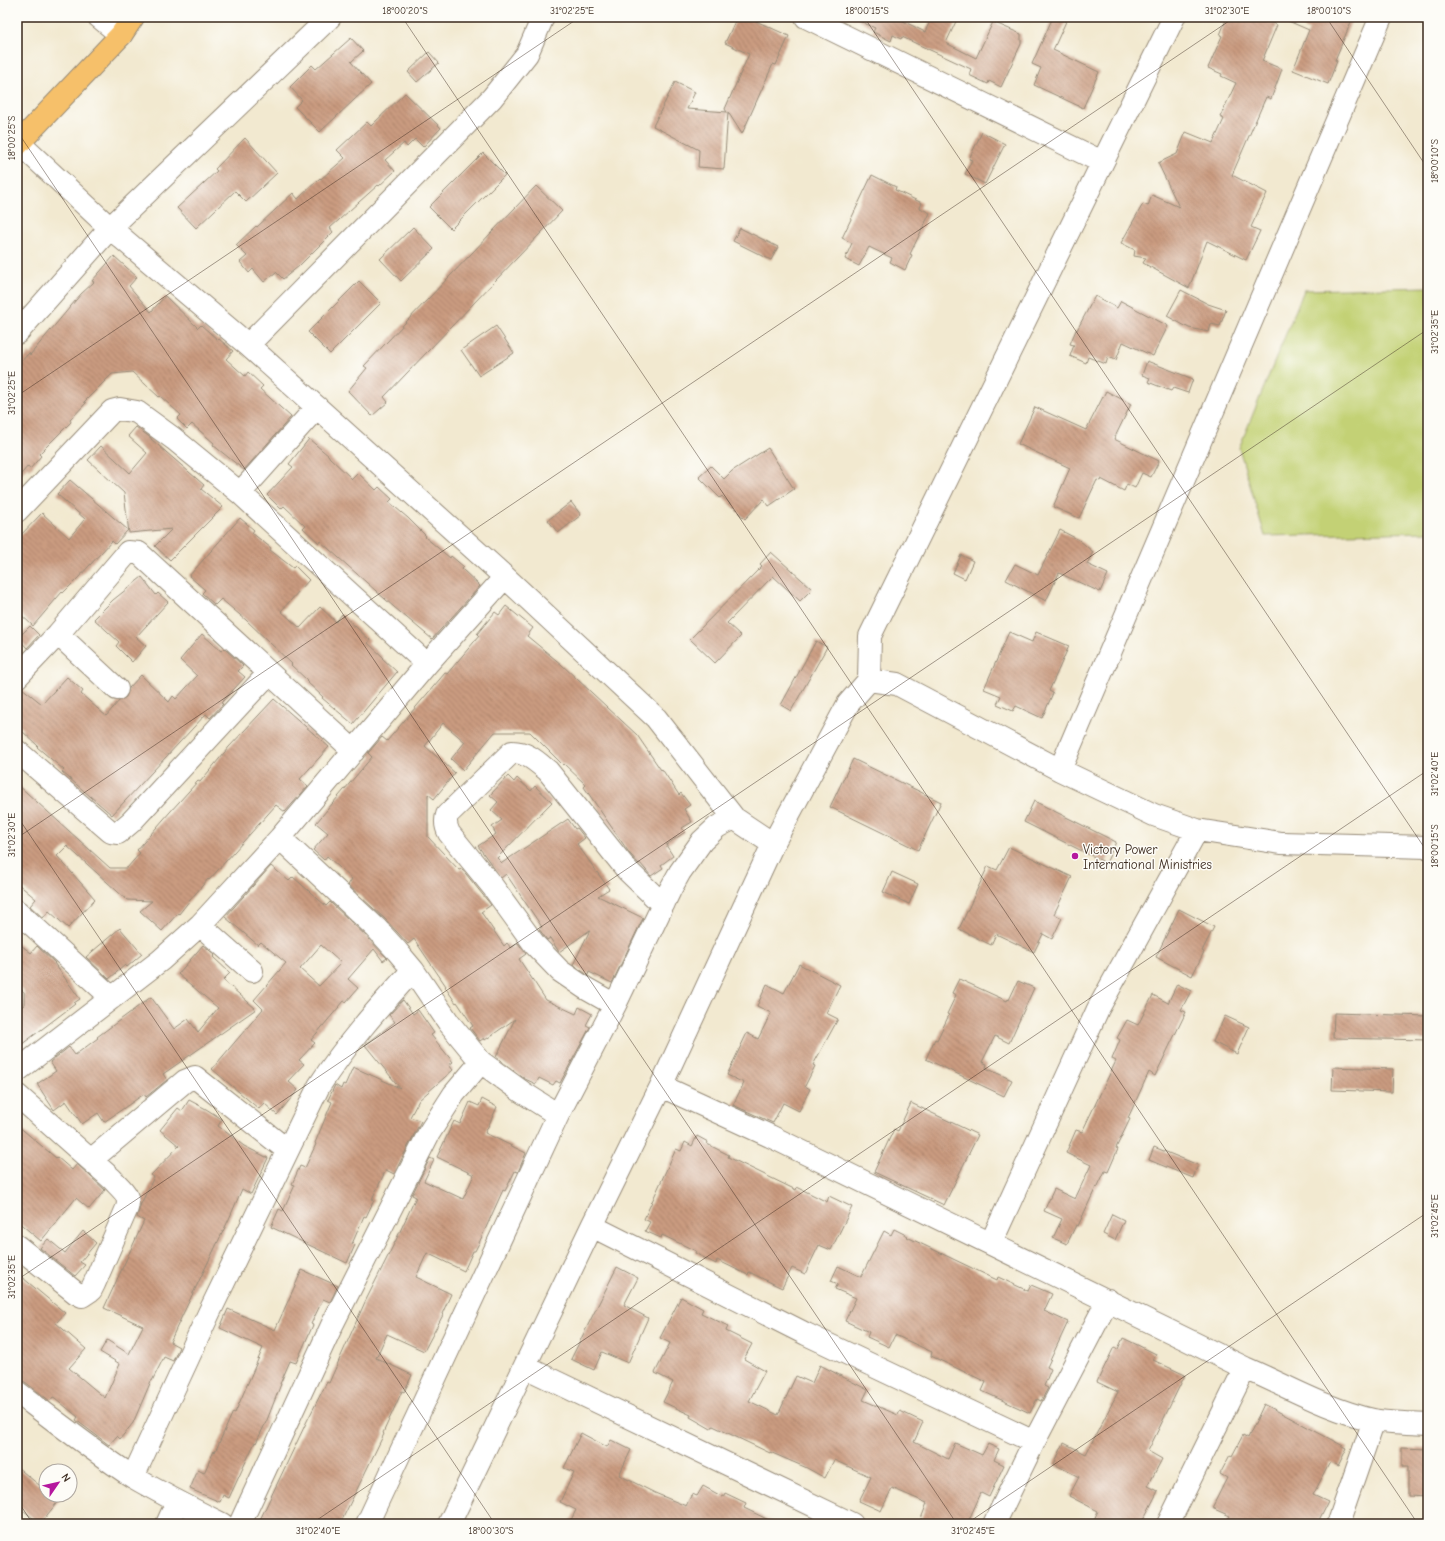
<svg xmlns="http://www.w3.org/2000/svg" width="1445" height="1541" font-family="'Comic Neue',sans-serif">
  <defs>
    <pattern id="building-back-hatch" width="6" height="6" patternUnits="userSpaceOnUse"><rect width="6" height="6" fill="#ca9b80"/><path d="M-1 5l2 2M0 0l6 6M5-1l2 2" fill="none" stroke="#a57f68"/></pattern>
  </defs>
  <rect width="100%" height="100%" fill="#fdfcf7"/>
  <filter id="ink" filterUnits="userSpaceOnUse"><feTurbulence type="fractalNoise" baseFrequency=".025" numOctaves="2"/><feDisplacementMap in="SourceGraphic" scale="8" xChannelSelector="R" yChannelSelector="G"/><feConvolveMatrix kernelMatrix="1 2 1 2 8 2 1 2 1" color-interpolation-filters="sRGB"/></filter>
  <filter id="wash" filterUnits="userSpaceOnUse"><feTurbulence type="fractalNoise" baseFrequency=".012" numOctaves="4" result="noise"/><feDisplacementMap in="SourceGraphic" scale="16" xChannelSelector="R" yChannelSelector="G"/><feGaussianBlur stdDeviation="0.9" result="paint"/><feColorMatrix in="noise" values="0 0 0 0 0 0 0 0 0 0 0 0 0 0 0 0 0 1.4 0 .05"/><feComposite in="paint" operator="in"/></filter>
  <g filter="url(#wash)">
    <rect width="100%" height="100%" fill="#f2e9d0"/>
    <path fill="#c3d174" stroke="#7f7e49" d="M1428,287V532L1265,536L1239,448L1304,290Z"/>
    <g id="blocks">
      <path fill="url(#building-back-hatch)" fill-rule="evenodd" d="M737,17H747L789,36L776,65L773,64L742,134L728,112L724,169L698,167L699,150L653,126L675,82L695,92L687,109L727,112L725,109L749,54L725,43Z
        M851,17H905L903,21L925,32L932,17H958L946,43L976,58L993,22L1021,34V44L1001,87L989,81L988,84L969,75L971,69L902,37L901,39L893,35L891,41L873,32L875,28Z
        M1053,17H1068L1053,50L1099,72L1083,108L1034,85L1041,68L1032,64Z
        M1227,17H1257L1277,25L1262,61L1282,69L1271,99L1266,97L1232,175L1267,193L1251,227L1260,231L1246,260L1207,241L1189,288L1143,263L1146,258L1134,256L1135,250L1121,243L1143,204L1148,206L1152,195L1179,207L1158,163L1177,154L1186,132L1213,143L1224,119L1220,117L1236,83L1221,76L1222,74L1208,68L1222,36L1220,35Z
        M1279,17H1353L1335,60L1337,61L1328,84L1293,70L1309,30Z
        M351,38L363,51L351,62L371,84L320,132L295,107L302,100L290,87L312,65L316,69Z
        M429,52L439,63L417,82L408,72Z
        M405,93L441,128L423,147L415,139L407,147L404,143L385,160L395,171L379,186L378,185L330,228L333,232L299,266L283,279L276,272L264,282L253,269L249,273L240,262L247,256L236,245L256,226L257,227L293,193L298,199L320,178L321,179L345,158L337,150L367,122L371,126Z
        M982,132L1005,144L985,184L965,174L972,160L969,159Z
        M245,138L277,173L246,202L235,191L196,228L177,208L217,171L215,169Z
        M483,153L505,175L451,229L429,207Z
        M872,175L896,187L895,190L922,203L920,208L930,213L910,254L912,255L905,270L890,262L892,258L869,247L859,266L845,259L852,243L842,238Z
        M536,186L562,211L384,397L388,402L372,416L348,391L367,368L364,366Z
        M413,227L434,249L401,281L380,259Z
        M740,228L778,247L771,260L733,241Z
        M114,256L137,277L129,286L151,312L165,296L198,328L201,325L218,340L219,339L233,351L226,359L245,376L248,372L263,386L260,389L291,417L244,470L213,445L214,443L192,424L187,429L177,419L181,415L160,396L159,397L132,372L112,374L84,402L86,403L70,420L71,422L39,454L41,456L30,469L28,466L17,479V366L29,353L30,355L81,294L94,282L92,281Z
        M359,281L381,303L330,354L308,332Z
        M1181,290L1208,304L1226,310L1220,326L1211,324L1209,332L1189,328L1167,316Z
        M1095,296L1117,308L1121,301L1168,326L1153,356L1123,342L1116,360L1108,357L1106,364L1088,357L1086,363L1070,356L1074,345L1070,344L1076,330H1077Z
        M496,326L514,353L479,376L461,350Z
        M1147,361L1193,379L1188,393L1173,388L1171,391L1148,382L1150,378L1142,375Z
        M1106,391L1131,404L1114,439L1159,461L1151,477L1142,473L1135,488L1127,484L1124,491L1101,479L1100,481L1097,480L1079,518L1053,507L1070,468L1018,444L1035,407L1086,430Z
        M136,427L151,438V439L204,485L201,489L223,507L170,560L155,546L172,529L129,533L124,493L88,460L101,446L130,473L147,453L128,436Z
        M309,439L329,456V457L352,479L358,473L376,490L379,487L392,499L389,502L408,518L426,536L425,537L450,558L451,556L464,567L462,569L480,586L432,639L394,607L320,541L319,543L303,528L305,526L284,506L281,509L267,495L293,467L289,464Z
        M768,448L794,489L769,506L764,499L745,519L722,496L720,498L699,477L711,466L724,479L732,471Z
        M70,480L128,530L115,544L112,541L78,578L63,593L62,592L33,626L17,611V539L42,513L69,538L85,519L57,494Z
        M571,502L581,515L558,533L548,520Z
        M240,518L254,530L252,533L271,548L270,550L293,568L295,566L309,580L281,611L300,628L320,607L336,622L342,614L370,640L368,643L383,657L382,658L397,672L353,724L322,698L323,697L306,681L307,680L291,665L292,664L246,620L221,599L215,605L202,593L205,590L189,576Z
        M1060,530L1079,540L1093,552L1087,564L1108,574L1100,592L1059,573L1046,601L1006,580L1015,564L1038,575Z
        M771,552L812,589L800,601L773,576L727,623L741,636L715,663L690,639L762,566L760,564Z
        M961,555L973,561L965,579L953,573Z
        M142,577L156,595L158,593L168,602L136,637L146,646L132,662L116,646L119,642L94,619L113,600Z
        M506,606L533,628L527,636L562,665L637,735L661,770L662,769L679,795L681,793L690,805L684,809L692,822L682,828L685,832L666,845L673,856L661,865L663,868L651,876L640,863L639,864L630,854L584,787L586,785L564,764L563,765L530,732H495L463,770L451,759L465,742L443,723L425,746L455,773L434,799L428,794V837L459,870L462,869L491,905L481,912L504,946L507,943L511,948L518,943L526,954L519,959L546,1000L576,1014L579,1007L592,1014L586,1025L590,1027L560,1083L556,1081L553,1085L539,1078L536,1084L525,1079L496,1057L515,1019L485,1040L484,1038L480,1041L470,1028L473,1026L457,1002L456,1003L445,987L446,986L414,939L408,944L385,919L348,885L352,879L327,856L324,860L313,850L328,833L316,823L372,757L368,753L382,737L387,741L445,673L447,674L479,636L477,634L495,612L499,615Z
        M30,626L39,635L27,648L18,638Z
        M1009,632L1032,642L1036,632L1069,646L1049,691L1053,693L1042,718L1016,706L1013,711L997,704L1001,696L984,689Z
        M202,634L221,651L224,648L243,666L238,671L245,677L221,703L223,704L210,718L206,714L112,815L62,772L64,770L37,747L38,746L21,730L23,729L17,724V695L22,688L42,704L67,677L83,691L81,694L106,716L119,701L126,697L129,688L141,675L169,702L173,696L176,699L197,676L180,660Z
        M816,641L827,647L791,711L781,705Z
        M274,699L329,747L300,779L308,786L285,812L276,805L209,880L208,879L190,900L179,914L178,913L162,931L140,911L152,901L127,900L67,846L57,856L95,899L68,928L49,911L43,918L30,906L36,899L17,883V784L110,868H127L140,853L137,850L170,812L198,781L200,782L229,747Z
        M853,759L941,802L918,850L830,807Z
        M508,776L514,782L517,778L531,791L535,786L552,802L497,858L502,863L568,819L575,829L577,828L585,838L577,844L609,889L598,896L643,918L612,983L589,972L588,975L573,965L590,930L559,952L550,938L547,940L539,929L542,927L506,874L501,878L478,846L496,834L492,827L502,820L491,810L498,802L490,795Z
        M1034,801L1116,842L1106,863L1024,822Z
        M1009,847L1072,877L1054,914L1062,918L1052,939L1043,934L1034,952L996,934L991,945L959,929L988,866L997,870Z
        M271,866L289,881L293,877L326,906L330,902L367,937L387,958L383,961L374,949L348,979L358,988L346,1002L344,1001L311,1040L315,1043L299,1060L304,1064L288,1081L298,1090L277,1115L264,1103L259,1109L212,1069L263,1009L254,1000L286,963L261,942L258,945L225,917ZM321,945L341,963L319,986L300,969Z
        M892,872L918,884L909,904L883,892Z
        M1179,909L1214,927L1202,951L1204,952L1192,976L1156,957Z
        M120,928L142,954L127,967L125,965L109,979L86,957Z
        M17,942L31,953L37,946L55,963H54L80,999L74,1003L75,1004L17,1048V1010L24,1005V992L17,986Z
        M203,945L215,955L213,957L230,973L223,980L256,1009L163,1074L167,1080L146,1097L144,1094L104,1122L98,1113L82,1124L66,1101L54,1110L37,1084L56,1071L50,1062L69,1047L75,1055L98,1038L97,1037L151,997L174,1029L188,1019L198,1032L218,1008L178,974Z
        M799,964L840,985L826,1013L838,1019L813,1065L815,1066L805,1086L810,1089L799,1111L783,1103L773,1123L733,1105L744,1083L727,1075L747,1033L758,1039L771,1013L757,1006L767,984L784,993Z
        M959,979L1007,1001L1008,999L1009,1000L1018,981L1034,988L1009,1043L995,1036L982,1062L987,1064L986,1068L1012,1080L1004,1096L926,1059L935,1039L937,1040L949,1015L947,1014L956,995L952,993Z
        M1177,984L1191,991L1181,1010L1186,1012L1168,1049L1155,1076L1149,1072L1128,1118L1130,1119L1116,1148L1118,1149L1108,1172L1105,1171L1097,1188L1096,1187L1078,1226L1076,1225L1067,1244L1053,1238L1062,1219L1044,1211L1054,1189L1075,1199L1091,1165L1066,1153L1076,1130L1082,1132L1116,1061L1112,1059L1120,1040L1117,1038L1127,1020L1138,1025L1153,995L1168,1003Z
        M403,1000L413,1014L418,1010L434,1033L431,1035L453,1062L449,1065L453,1070L419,1100L410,1117L421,1121L394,1174L386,1170L383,1176L372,1199L374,1200L366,1217L364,1216L352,1244L355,1245L347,1263L271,1227L279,1209L283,1211L295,1185L292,1184L300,1166L305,1168L316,1144L315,1143L332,1102L328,1100L335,1085L341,1089L343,1084L345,1085L353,1067L400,1088L365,1045L395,1022L389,1015Z
        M1334,1013L1428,1016V1040L1333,1038Z
        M1225,1016L1249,1027L1237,1054L1213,1042Z
        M1333,1067L1393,1069L1392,1092L1332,1090Z
        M482,1099L497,1107L485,1133L526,1153L518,1172L515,1171L505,1191L503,1190L479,1243L475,1251H473L464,1271L427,1253L416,1277L451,1294L442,1314L443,1315L424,1351L387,1334L376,1358L412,1375L404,1392L402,1391L383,1433L384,1434L340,1524H258L307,1421L327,1382L329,1383L365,1302L397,1238L416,1197L412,1195L430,1158L434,1160L424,1181L463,1199L474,1175L437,1157L454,1121L460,1124L470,1102L479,1106Z
        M189,1100L206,1109L222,1119L218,1126L244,1146L268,1158L251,1194L242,1189L229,1219L181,1318L170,1342L179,1347L173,1361L164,1357L152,1381H151L133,1423L120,1439L117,1436L109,1445L76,1420L78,1417L55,1398L53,1397L50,1401L25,1382L17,1380V1273L65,1313L56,1323L86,1349L69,1368L105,1398L120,1364L100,1352L107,1340L129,1354L143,1326L104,1308L144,1221L137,1217L140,1206L154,1177L151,1175L179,1146L160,1130L178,1108L182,1111Z
        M911,1103L978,1135L944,1205L874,1172L894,1129L898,1131Z
        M17,1125L56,1158L57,1157L72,1170L77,1164L105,1190L89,1209L76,1198L41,1241L17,1221Z
        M697,1136L708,1142L707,1144L729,1155L728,1157L796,1190L797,1187L827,1202L829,1196L852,1207L831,1250L819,1245L805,1274L792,1268L782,1288L749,1272L748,1275L717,1260L716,1264L695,1253L696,1251L662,1235L661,1238L645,1231L650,1222L644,1219L676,1149L681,1151L685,1142L692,1146Z
        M1154,1147L1198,1165L1193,1178L1149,1160Z
        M1112,1214L1124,1220L1115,1240L1103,1234Z
        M894,1229L908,1236L907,1237L997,1280L998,1277L1028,1291L1031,1285L1052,1294L1044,1311L1068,1322L1047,1367L1051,1369L1044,1386L1048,1388L1041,1401L1037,1399L1030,1413L982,1391L986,1382L931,1356L932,1352L895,1335L889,1347L867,1337L869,1332L845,1321L856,1298L835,1289L838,1284L831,1281L838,1266L861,1277L884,1231L891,1235Z
        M83,1231L96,1243L80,1262L85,1265L75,1276L40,1248L48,1239L65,1253Z
        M617,1267L638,1278L624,1305L648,1318L628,1363L602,1352L594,1370L571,1359Z
        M302,1270L338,1286L330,1302L323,1299L311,1324L313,1325L296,1363L290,1361L280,1384H281L267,1420L256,1443L255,1442L229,1498L223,1495L220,1502L190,1489L198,1470L204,1473L214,1451L215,1452L233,1412L235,1413L263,1348L220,1328L228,1309L275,1330Z
        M681,1297L703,1309L701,1313L728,1326L726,1331L752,1344L744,1359L765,1371L749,1401L778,1415L796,1376L812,1383L820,1365L868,1390L863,1400L898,1415L900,1411L923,1422L914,1442L948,1459L955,1443L982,1455L988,1444L999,1449L994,1460L1004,1465L989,1497L981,1493L967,1524H919L927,1503L892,1488L881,1511L859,1501L871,1477L834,1460L825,1478L807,1468L770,1452V1453L713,1426L711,1429L690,1417L691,1415L663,1402L673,1382L655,1373L670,1343L660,1338Z
        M1123,1338L1156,1354L1153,1360L1185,1375L1148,1451L1162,1459L1148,1486L1158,1491L1141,1524H1092L1098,1511L1069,1496L1079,1477L1054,1464L1064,1443L1086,1454L1118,1392L1097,1382L1114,1347L1118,1349Z
        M1264,1404L1347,1448L1338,1466L1330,1462L1313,1495L1328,1502L1317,1524H1226L1230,1516L1212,1508L1227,1478L1220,1474L1230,1455L1232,1456L1243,1435L1248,1438Z
        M581,1433L607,1447L611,1440L631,1450L619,1475L655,1493L686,1506L692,1494L697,1496L703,1486L723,1497L725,1493L746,1503L744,1508L777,1524H569L576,1510L560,1502L574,1472L564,1468Z
        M1402,1448L1428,1449V1497L1408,1496V1467H1402Z
        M17,1467L39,1485L46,1477V1495H63L40,1524L17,1505Z"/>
    </g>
  </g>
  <g filter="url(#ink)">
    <use href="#blocks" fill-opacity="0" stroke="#968a77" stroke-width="1"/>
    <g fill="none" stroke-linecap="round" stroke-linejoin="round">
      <g stroke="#968a77" stroke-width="24">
        <path id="minor" d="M99,17L121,35
          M806,17L1102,162
          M19,143L110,228L248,345L505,577L656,718L734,818L773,844
          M17,333L110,228L330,17
          M248,345L492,98L527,54L543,17
          M240,493L317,407
          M17,511L112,411L120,409L137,412L174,439L240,493L427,664
          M58,634L117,689
          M17,677L58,634L128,552L139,553L354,751
          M869,680L897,684L1060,770L1154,815L1197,830L1281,843L1428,847
          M17,751L111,832L118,833L131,822L269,673
          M1060,770L1381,17
          M280,838L376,928L397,951L413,970L449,1023L481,1062L522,1092L558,1115
          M17,911L112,998
          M200,925L252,971
          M615,1005L585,988L560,971L535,945L493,887L449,833C446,827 445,821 447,815L512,752C527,752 537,762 548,771L627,870L657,899L664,903
          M17,1071L161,960L200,925L280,838L427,664L505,577
          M661,1086L770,1136L1245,1368C1287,1386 1328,1410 1373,1420C1390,1423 1410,1423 1428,1424
          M17,1095L112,1179C121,1189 131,1195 127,1208L94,1284L91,1290L82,1296L76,1293L17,1246
          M91,1160L185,1081L195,1077L287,1150
          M592,1226L806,1334L1034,1442
          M991,1243L1098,1009L1197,830
          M525,1367L852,1524
          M17,1392C55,1421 93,1451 133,1477C162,1494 192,1509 222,1524
          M133,1477L209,1313L319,1086C347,1043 378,1008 413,970
          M167,1524L177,1502
          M240,1524L333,1323L429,1133L454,1094L481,1062
          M367,1524L558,1115L615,1005L670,890L680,872L702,841L717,827L734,818
          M449,1524L592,1226L661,1086L773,844L848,704L869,680L870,636L1174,17
          M994,1524L1034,1442L1108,1300
          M1168,1524L1245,1368
          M1338,1524L1374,1420"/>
      </g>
      <g stroke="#968a77" stroke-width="24">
        <path id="major" d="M17,145L121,35L133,17"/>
      </g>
      <use href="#minor" stroke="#fff" stroke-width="22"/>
      <use href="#major" stroke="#f6c06b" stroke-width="22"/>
    </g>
  </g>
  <path fill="none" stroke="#3b2a1e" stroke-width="1" stroke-opacity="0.45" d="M402,17L1418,1524M864,17L1428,853M1326,17L1428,169M17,131L957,1524M17,396L580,17M17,816L495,1524M17,838L1235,17M17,1280L1428,329M17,1500L33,1524M311,1524L1428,770M966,1524L1428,1212"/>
  <circle fill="#b5179e" stroke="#fdfcf7" stroke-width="1.5" cx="1075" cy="856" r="4"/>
  <g text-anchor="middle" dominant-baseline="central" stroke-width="3" stroke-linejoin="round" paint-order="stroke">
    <g font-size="13" fill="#3b2a1e" stroke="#fdfcf7" text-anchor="start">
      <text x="1083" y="849">Victory Power<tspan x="1083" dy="15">International Ministries</tspan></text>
    </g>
  </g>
  <rect width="1445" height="1541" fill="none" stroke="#fdfcf7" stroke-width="44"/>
  <g transform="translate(58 1483) rotate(56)"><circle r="19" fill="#fdfcf7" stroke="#afa8a0"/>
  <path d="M0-3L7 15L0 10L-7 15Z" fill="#b5179e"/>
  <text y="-6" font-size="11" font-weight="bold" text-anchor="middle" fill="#3b2a1e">N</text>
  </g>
  <rect x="22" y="22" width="1401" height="1497" fill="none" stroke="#3b2a1e" stroke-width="1.5"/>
  <g font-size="10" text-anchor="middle" fill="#3b2a1e">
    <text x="405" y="14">18°00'20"S</text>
    <text x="572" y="14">31°02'25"E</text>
    <text x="867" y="14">18°00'15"S</text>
    <text x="1227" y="14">31°02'30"E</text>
    <text x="1329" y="14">18°00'10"S</text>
    <text transform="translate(11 138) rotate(-90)" y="4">18°00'25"S</text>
    <text transform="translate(1434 161) rotate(-90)" y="4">18°00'10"S</text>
    <text transform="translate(1434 332) rotate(-90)" y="4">31°02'35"E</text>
    <text transform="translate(11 393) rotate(-90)" y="4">31°02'25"E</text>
    <text transform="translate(1434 774) rotate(-90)" y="4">31°02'40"E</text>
    <text transform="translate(11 835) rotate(-90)" y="4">31°02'30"E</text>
    <text transform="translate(1434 846) rotate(-90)" y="4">18°00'15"S</text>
    <text transform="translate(1434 1216) rotate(-90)" y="4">31°02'45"E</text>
    <text transform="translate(11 1277) rotate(-90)" y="4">31°02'35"E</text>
    <text x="318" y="1534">31°02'40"E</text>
    <text x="491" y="1534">18°00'30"S</text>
    <text x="973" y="1534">31°02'45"E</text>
  </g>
</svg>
